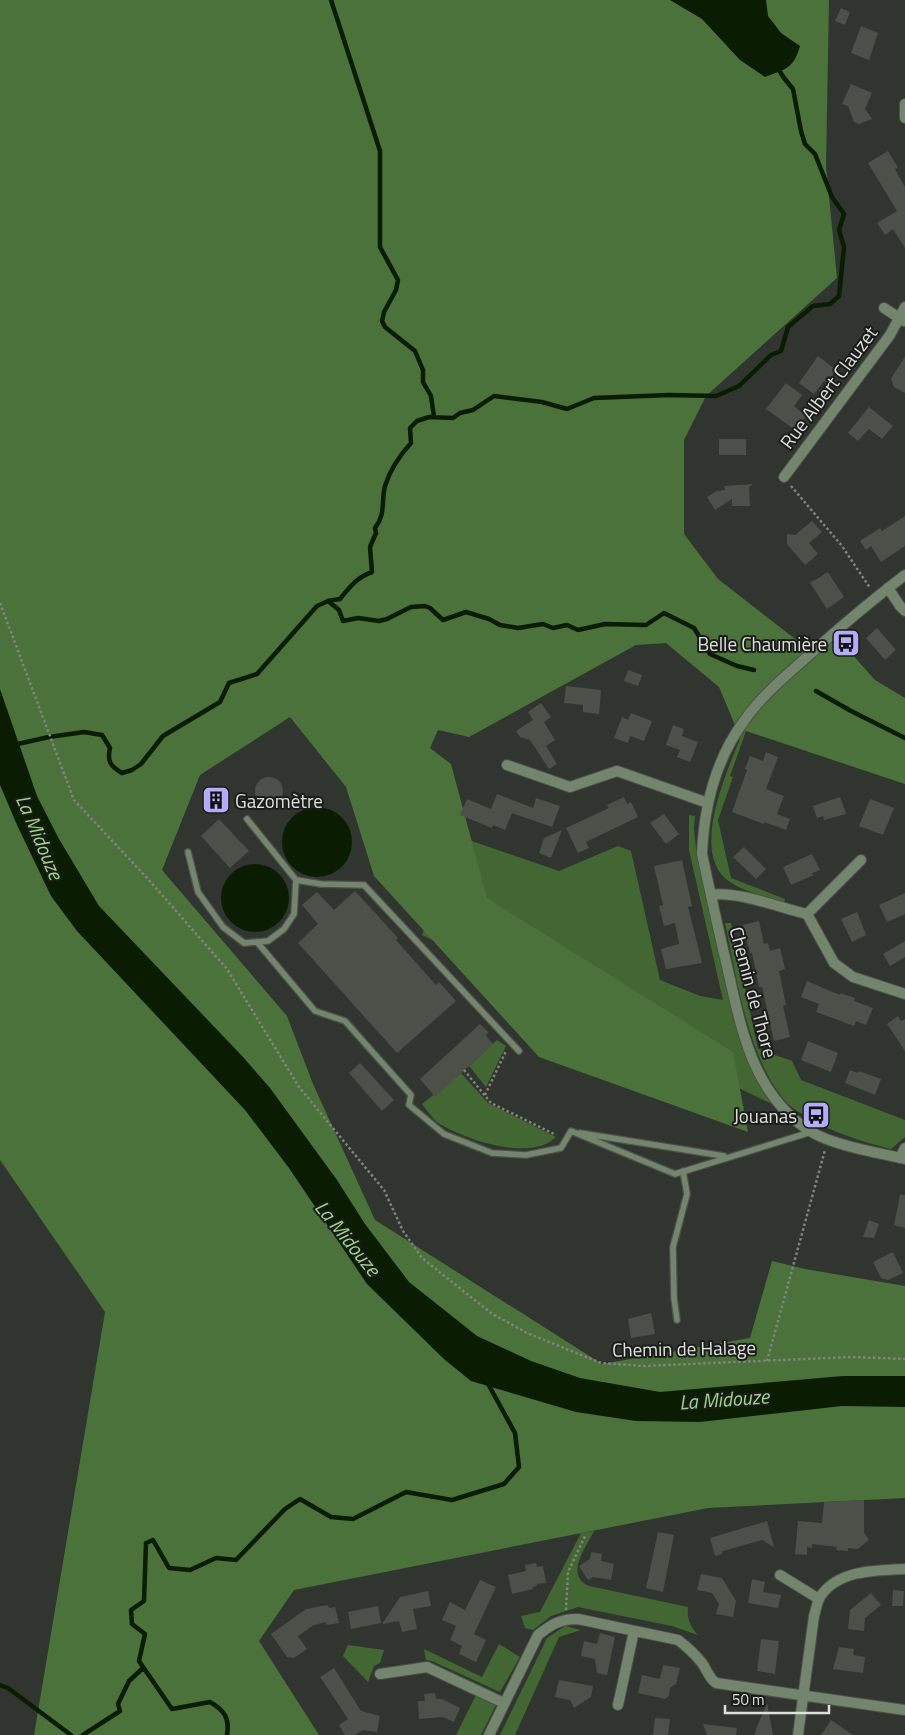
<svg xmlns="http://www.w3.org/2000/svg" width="905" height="1735" font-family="'Titillium Web',sans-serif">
  <rect width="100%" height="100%" fill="#31352f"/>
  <path fill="#426733" d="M735,725L746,731L730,776L733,777L718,820L731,878L785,899L784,903C766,897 745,892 730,882C689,856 726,773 740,739Z
    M689,815L695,816L694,829L696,849L743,1047C750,1070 758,1085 772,1104L422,935L463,838L559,871L618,846L631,851L660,980L700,996L723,1000L689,850Z
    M725,923H731L758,1049L792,1061L801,1080L905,1120V1137L891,1149C860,1141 830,1132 802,1114C797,1111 791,1107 787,1103C748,1060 737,979 725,923Z
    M497,1040L506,1046L486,1087L469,1066Z
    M461,1073L488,1103L556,1137C531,1162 466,1140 440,1124C433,1120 427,1110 422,1104Z
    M594,1531C586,1548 564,1575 589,1586L688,1607C687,1619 690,1626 698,1635L672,1626L578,1607L551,1616L533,1630L525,1628L521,1616L540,1612L581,1533Z
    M565,1626L581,1630L559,1637L515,1735H500L547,1638Z
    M499,1644L520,1657L500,1692L432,1661L426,1660L424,1649L482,1677Z
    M348,1645L384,1650L380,1663L374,1666L368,1682L343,1656Z
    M476,1695L496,1705L481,1735H456Z"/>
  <path fill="#4b723b" d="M0,0H829L826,166L837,278L706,396L684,440V534L718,579L799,642L842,643L875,680L905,698V784L746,731L735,725L719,687L666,643L636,645L469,737L438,730L430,748L451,764L487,898L733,1052L748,1132L539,1057L374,876L346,787L290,717L200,775L162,870L287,1016L313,1084L375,1220L602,1364L750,1338L772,1261L805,1269L905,1286V1498L708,1508L294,1590L259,1641L319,1735H34L105,1312L0,1160Z"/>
  <path fill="#0a1d03" d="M670,0H766L768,16L781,33L800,46C794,68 786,69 765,77L740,60L702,19Z
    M0,689L37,796L59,839L99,906L243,1057L270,1088L337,1180L365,1224L409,1282L477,1336L531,1361L580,1378L660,1392L843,1376H905V1407L842,1406L700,1422L636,1421L576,1412L471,1381L445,1360L367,1284L289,1168L245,1110L77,931L51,896L17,825L0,785Z
    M282 842a35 35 0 1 1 70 0a35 35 0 1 1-70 0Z
    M221 898a34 34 0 1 1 68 0a34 34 0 1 1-68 0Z"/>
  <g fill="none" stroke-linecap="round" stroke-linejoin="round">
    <path stroke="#0a1d03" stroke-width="4.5" d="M331,0L380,151V247L398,280L396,290L384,312L382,321L385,327L415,351L423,370V382L431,396L434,417
      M328,601L339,610L343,621L358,618L379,621L387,619L411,607L425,606L430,608L443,620L466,612L489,619L500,625L518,628L543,624L553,628L567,625L578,630L605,624L646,625L664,613L694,628L710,654L737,666L754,670
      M816,691L851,711L905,738
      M13,745L49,737L84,732L102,735L110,748C107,761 110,766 122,773L132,770L141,764L163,736L220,702L229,683L257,674L317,606L328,601L340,599C349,588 357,577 372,572L370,547L376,533L375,528C386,514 381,502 385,486C390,470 400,455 411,443L410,428L417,421L429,417L453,418L460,413L473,410L494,396L542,402L567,409L594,398L669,395L716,396L739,386L771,355L781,351L788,327L813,306L830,304L839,296L844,247L839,230L844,214L832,197L815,154L805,144L801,131L793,89L784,78L777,67
      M0,1685L8,1688L71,1735
      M83,1735L120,1711L118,1704L129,1681L143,1668
      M227,1735C230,1718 224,1710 210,1702L172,1709L139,1661L145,1634L132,1624L131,1610L144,1601L146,1543L153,1540L169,1568L190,1570L216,1558L236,1560L285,1509L300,1499L331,1517L353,1519L406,1492L452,1500L504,1484L519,1467L515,1433L487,1382"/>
  </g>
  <path fill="#4b5049" d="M841,8L850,12L845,25L835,21Z
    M861,26L878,33L869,60L851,53Z
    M851,84L872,93L865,109L872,119L859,124L854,122L848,106L842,104Z
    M888,151L898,168L895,169L905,187V248L893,229L885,235L877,223L897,211L868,163Z
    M818,356L836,370L827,383L824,381L814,394L799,383Z
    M905,357V393L894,387L891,378Z
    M786,383L802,395L794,406L806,416L795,430L766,409Z
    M869,407L893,426L882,439L869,429L858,441L848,433Z
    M719,439H746V455H719Z
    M753,484L749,487L750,506H732V499L715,510L707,497L717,491L725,490L724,486Z
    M905,516V546L881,562L871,546L866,550L860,541L880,528L882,531Z
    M812,521L822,532L809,543L818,554L805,565L787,544V534L795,535Z
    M828,572L844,597L827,609L810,583Z
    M877,628L896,650L885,660L866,638Z
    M628,670L642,675L638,686L624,681Z
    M566,686L601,690L599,714L583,712V705L564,703Z
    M541,703L551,717L544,722L555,740L546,746L557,764L549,769L530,740L520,737L516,731L533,720L528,712Z
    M631,713L652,721L644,741L630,736L628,743L614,738L622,717L628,720Z
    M673,725L684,729L682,736L698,742L690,762L677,757L680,750L666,745Z
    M766,752L778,757L766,789L784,796L777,814L790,819L786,830L764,822V824L732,812L747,770L745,769L750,756L763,761Z
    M255 791a14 14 0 1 1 28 0a14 14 0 1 1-28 0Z
    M217,788L224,792L227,798L226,806L218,814L207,806L205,799L210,790Z
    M497,794L533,808L536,798L560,806L552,827L512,813L505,830L493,825L492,828L460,815L467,799L491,809Z
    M624,797L627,804L631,802L638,817L586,842L589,848L578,853L566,828L609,808L607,805Z
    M840,797L846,814L824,820L823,816L817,818L813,806Z
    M870,799L894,808L883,835L859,826Z
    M664,814L679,834L666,844L650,823Z
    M219,819L249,851L230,868L201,836Z
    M562,830L551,858L539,853L544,838Z
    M744,847L766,869L756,879L733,857Z
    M812,854L820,870L812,873L814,875L791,885L783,867Z
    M682,860L692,906L688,907L702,963L666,969L661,949L679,944L675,923L664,926L659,906L663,905L654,866Z
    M355,891L398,938L396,940L436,985L439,982L456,1001L397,1053L298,943L318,924L302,905L317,892L334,910Z
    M905,893V914L887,922L879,905Z
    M857,912L866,935L852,942L841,919Z
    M759,921L764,944L768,943L770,951L780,948L785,969L779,971L786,1005L783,1006L790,1037L774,1041L762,987H759L752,953H750L743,925Z
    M905,941V957L890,966L883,954Z
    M807,981L840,995L841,993L855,998L854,1001L873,1008L866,1025L856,1021L854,1026L816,1012L819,1004L801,997Z
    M898,1016L901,1021L905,1019V1051L887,1024Z
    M480,1024L488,1032L486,1036L493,1044L435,1097L420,1079Z
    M808,1041L838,1053L831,1072L801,1060Z
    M360,1063L394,1100L382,1111L349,1073Z
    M850,1070L858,1073L859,1071L881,1079L875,1095L845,1083Z
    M900,1195H905V1228L894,1225Z
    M869,1220L879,1224L874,1238L863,1237Z
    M893,1252L903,1273L888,1280L881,1278L873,1262Z
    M651,1313L655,1334L631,1338L628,1319Z
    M864,1500V1533L869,1540L858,1549L848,1548V1551L836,1550L837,1547L812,1544V1548L807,1547V1555L795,1554L798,1521L822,1523L824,1502Z
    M767,1521L774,1547L762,1540L723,1551L722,1554L715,1556L710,1538Z
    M658,1532L674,1535L663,1592L646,1588Z
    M591,1552L602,1554L601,1561L614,1564L611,1580L593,1577L588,1580L579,1566L590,1559Z
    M536,1563L537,1567L543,1566L546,1583L537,1584V1586L532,1587L533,1589L512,1594L508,1575L526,1571L525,1565Z
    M701,1574L722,1578L736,1601L733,1617L716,1614L719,1604L712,1593L697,1590Z
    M752,1579L765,1582L763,1592L781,1595L778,1608L748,1603Z
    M480,1580L496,1587L474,1634L486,1640L476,1662L459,1654L462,1646L450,1640L456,1626L442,1620L450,1602L465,1610Z
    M893,1590L904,1591L903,1606H892Z
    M428,1591L431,1606L413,1609L417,1629L402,1632L399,1621L382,1624L400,1597Z
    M871,1593L881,1605L865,1618L864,1631L848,1629L850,1610Z
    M328,1605L329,1608L335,1607L339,1623L327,1625L326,1622L314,1625L298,1636L307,1649L294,1658L287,1657L271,1634L306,1609Z
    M378,1606L381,1623L351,1629L348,1612Z
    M600,1633L615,1637L607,1675L597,1673L595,1659L581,1656L584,1641L597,1644Z
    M761,1639L779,1641L775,1674L757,1671Z
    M839,1647L854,1649L853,1655L865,1657L863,1673L833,1669Z
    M663,1665L680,1668L676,1684L670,1688L669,1696L665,1699L638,1693L642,1675L660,1679Z
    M334,1668L361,1711L380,1716L377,1732L363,1730L355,1735H345L339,1725L348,1719L320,1677Z
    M559,1680L593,1686L591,1697L574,1708L570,1700L555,1697Z
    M435,1693L436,1699H442L460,1708L454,1722L443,1717L419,1719L418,1701H425L424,1694Z
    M767,1703L773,1735H754L757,1727Z
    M655,1718L670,1719L668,1735H653Z
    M831,1720L853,1735H821Z
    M703,1724L737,1728L736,1735H707Z"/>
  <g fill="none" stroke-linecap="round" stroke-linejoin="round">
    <g stroke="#4d504b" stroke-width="8">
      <path id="service" d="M247,819L296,880L321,884L364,885L519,1051
        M188,852L198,892L223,927L244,943L268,941L284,929L294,914L296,880
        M257,942L315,1011L345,1021L411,1095L409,1105L444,1134L492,1153L526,1155L561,1148L571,1131L675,1174L811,1132
        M580,1133L724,1156
        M677,1320L674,1298L673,1247L687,1194L683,1171"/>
    </g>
    <g stroke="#4d504b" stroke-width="12">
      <path id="minor" d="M905,104V118
        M884,308L904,321
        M784,477L890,335L905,307
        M888,588L900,606L905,611
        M507,765L570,787L617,771L708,803
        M711,895C735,890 781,908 807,914L834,963L853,977L905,994
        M807,914L861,860
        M900,1158L905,1148
        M780,1575L819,1599
        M380,1674L427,1667L504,1703
        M618,1705L634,1631
        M489,1735L538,1635C552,1624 560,1619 578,1619L678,1640C686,1646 695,1654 702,1663C707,1670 709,1678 716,1683L905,1710
        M798,1735L814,1616C816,1610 817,1602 820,1597C837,1570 876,1570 905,1569"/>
    </g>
    <g stroke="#4d504b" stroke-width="12">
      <path id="tertiary" d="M905,575C871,601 839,628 808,656C786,676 761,696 744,721C716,759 704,807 702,854C710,891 718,929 727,966C741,1028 752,1094 810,1131C831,1145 879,1153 905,1159"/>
    </g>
    <path stroke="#81847f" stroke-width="2.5" stroke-dasharray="2.5 2.5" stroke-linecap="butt" d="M791,486L842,546L870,588
      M0,603L74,800L148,879L227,969L299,1087L384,1190L403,1231L422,1258L491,1313L527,1333L601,1363L643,1366L851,1357L905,1359
      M464,1070L491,1103L556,1135
      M485,1095L506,1051
      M767,1361L825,1150
      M566,1610L568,1572L586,1534"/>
    <use href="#service" stroke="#73856d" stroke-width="5.5"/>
    <use href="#minor" stroke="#73856d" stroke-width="10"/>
    <use href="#tertiary" stroke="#73856d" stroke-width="10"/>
  </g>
  <defs>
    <g id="bus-square" transform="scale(1.4375)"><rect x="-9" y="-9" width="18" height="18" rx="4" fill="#b3adf9" stroke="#1a1c19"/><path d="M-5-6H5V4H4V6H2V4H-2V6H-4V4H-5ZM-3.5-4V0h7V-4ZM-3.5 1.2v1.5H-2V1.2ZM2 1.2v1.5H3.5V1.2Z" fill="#111"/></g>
    <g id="building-square" transform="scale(1.4375)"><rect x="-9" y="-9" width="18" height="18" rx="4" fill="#b3adf9" stroke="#1a1c19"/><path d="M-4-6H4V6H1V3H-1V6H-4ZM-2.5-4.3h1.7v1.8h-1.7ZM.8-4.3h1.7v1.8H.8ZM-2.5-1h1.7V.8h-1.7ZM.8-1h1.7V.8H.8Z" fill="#111"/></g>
  </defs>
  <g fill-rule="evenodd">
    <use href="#bus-square" x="846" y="643"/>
    <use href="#building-square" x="216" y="800"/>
    <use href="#bus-square" x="816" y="1115"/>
  </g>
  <g text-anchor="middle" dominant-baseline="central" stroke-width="4" stroke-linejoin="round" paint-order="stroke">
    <g font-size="19" fill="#dde0dc" stroke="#1a1c19">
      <text transform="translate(828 387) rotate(-53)">Rue Albert Clauzet</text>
      <text transform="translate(754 992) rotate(75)">Chemin de Thore</text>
      <text transform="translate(684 1348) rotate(-1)">Chemin de Halage</text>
    </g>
    <g font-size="19" fill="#dde0dc" stroke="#1a1c19" text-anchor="end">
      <text x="827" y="643">Belle Chaumière</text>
      <text x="235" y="800" text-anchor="start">Gazomètre</text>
      <text x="797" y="1115">Jouanas</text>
    </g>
    <g font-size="20" font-style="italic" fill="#9dd687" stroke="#1a1c19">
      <text transform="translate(40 837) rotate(67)">La Midouze</text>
      <text transform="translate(348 1238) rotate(51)">La Midouze</text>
      <text transform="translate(724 1399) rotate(-4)">La Midouze</text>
    </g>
  </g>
  <path d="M725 1705v8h104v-8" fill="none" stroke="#dde0dc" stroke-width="2.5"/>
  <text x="732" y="1705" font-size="15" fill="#dde0dc" stroke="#1a1c19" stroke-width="4" paint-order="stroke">50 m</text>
</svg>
